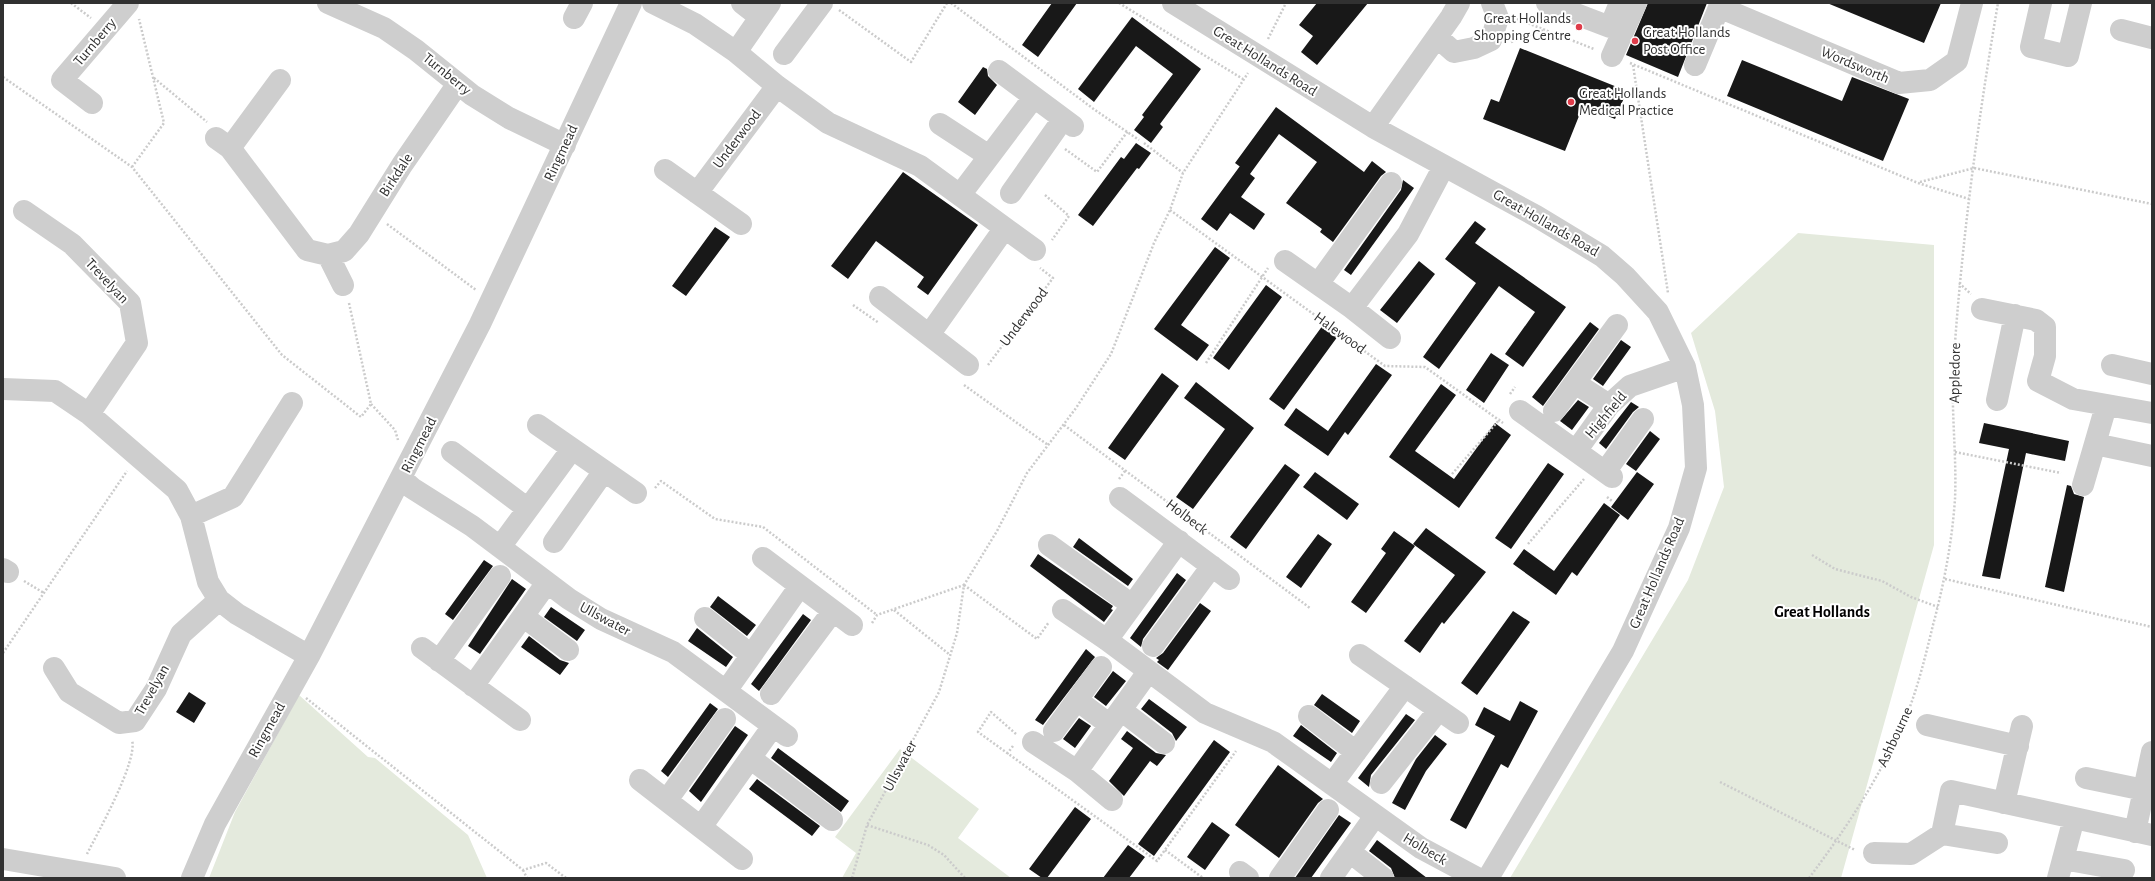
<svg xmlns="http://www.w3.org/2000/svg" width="2155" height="881" font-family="'Alegreya Sans',sans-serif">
  <rect width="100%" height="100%" fill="#fff"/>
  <path fill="#e4eadd" d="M1798,233L1934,245V545L1841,878H1510L1688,580L1724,487L1715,411L1691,333Z
    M299,695L368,757L375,758L468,835L487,878H209L235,812Z
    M900,749L979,809L958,838L1011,878H842L856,853L835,837Z"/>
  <path fill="#181818" d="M1052,3H1077L1038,57L1022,45Z
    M1317,3H1368L1317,65L1301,52L1313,36L1299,25Z
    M1648,3H1707L1678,77L1626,55Z
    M1827,3H1941L1924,43Z
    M1132,17L1201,69L1160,124L1163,127L1151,143L1134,130L1144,117L1142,115L1173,74L1136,46L1094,102L1078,89Z
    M1520,48L1627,91L1615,119L1583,106L1565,151L1483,119L1491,99L1499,102Z
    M1742,60L1842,101L1852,77L1909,99L1883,161L1727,96Z
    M983,67L987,69L988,76L997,85L975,115L958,102Z
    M1276,107L1364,172L1372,161L1386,172L1381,176L1333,242L1320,232L1322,229L1286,203L1317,162L1279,134L1250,174L1235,163Z
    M1136,143L1151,153L1139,169L1137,168L1093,226L1078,215L1121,157L1124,159Z
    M1240,166L1255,178L1241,197L1265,214L1254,230L1230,213L1217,231L1201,219Z
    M903,172L978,225L928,295L917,287L924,277L876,241L848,279L831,266Z
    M1403,180L1414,188L1351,275L1344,270L1401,190Z
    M1475,221L1486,229L1475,243L1566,307L1523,367L1505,354L1535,312L1499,286L1439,369L1423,357L1476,283L1445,259Z
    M715,227L730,237L686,296L672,286Z
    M1215,247L1230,258L1181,325L1209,345L1197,361L1154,329Z
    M1419,261L1435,274L1397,323L1380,310Z
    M1266,285L1282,297L1229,370L1213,358Z
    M1590,322L1599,329L1543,406L1532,397Z
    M1323,325L1338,336L1284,410L1269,399Z
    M1621,340L1631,347L1603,386L1593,379Z
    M1491,353L1509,365L1484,403L1466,390Z
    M1376,364L1392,375L1348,435L1345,432L1328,456L1284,425L1296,408L1328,431Z
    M1162,373L1179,386L1125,460L1108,448Z
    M1196,382L1254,428L1193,509L1176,497L1225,429L1184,398Z
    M1441,384L1456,395L1415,451L1454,479L1495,423L1511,435L1459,508L1389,457Z
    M1578,400L1589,407L1572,430L1560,421Z
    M1631,402L1639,407L1633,412L1606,449L1599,443Z
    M1984,423L2069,441L2065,461L2026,453L2000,579L1982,576L2009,449L1979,443Z
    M1650,431L1660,439L1636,471L1626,464Z
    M1548,463L1564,474L1511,549L1495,538Z
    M1285,464L1300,475L1246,549L1230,537Z
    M1315,472L1359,504L1347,520L1303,487Z
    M1637,472L1654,484L1628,520L1611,507Z
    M2067,485L2071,486L2074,494L2084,497L2064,592L2045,587Z
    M1604,503L1620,515L1577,576L1572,572L1556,595L1513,564L1524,549L1554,571Z
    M1426,528L1486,572L1444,624L1442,622L1420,653L1404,641L1455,575L1413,544Z
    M1394,531L1415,546L1366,613L1351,602L1386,553L1381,549Z
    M1318,534L1332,544L1301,588L1286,577Z
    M1079,538L1133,579L1128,586L1073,547Z
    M1038,554L1113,606L1111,609L1113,610L1104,622L1030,566Z
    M484,560L493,566L453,620L445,614Z
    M1177,573L1186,580L1143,639L1141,647L1130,638Z
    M512,579L526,589L480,654L468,646Z
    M718,596L756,625L747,636L710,607Z
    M1200,603L1211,611L1168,670L1157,662L1159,660L1156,658L1163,653Z
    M551,607L585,630L577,641L544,617Z
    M1513,611L1530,622L1477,695L1461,683Z
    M803,614L811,620L759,691L751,684Z
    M697,628L733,657L726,667L688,641Z
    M529,636L560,660L569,663L560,675L521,647Z
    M1086,649L1095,657L1043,725L1035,720Z
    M1113,671L1126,681L1106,706L1094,697Z
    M189,692L206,703L194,723L176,712Z
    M1322,694L1360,721L1352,733L1314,705Z
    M1149,699L1187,727L1176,741L1172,733L1141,709Z
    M1520,701L1538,711L1508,768L1501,764L1466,829L1450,820L1495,736L1475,725L1484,707L1510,721Z
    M710,703L718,709L668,777L661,771Z
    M1406,714L1415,720L1371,775L1369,787L1358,778Z
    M1079,718L1091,726L1075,748L1063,739Z
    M1301,725L1337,753L1331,762L1293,736Z
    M735,726L748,735L701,802L689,791Z
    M1127,731L1156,753L1166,755L1157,766L1150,761L1124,796L1109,781L1133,748L1121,739Z
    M1435,735L1447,744L1426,771L1405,810L1392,803L1416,759Z
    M1214,740L1230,752L1154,856L1138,844Z
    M778,748L849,801L841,812L771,758Z
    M1278,765L1323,799L1318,803L1279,858L1235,825Z
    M757,779L820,826L812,836L749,789Z
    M1075,807L1091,819L1047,878H1042L1029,869Z
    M1339,815L1351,823L1311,878H1295Z
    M1212,822L1230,835L1205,870L1187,857Z
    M1377,840L1427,878H1395L1391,868L1369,851Z
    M1128,845L1145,857L1129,878H1103Z"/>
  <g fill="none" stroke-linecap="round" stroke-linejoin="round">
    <path stroke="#cbcbcb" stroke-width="2.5" stroke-dasharray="2 2" stroke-linecap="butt" d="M71,3L91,18
      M951,3L1095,110L1139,140
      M1119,3L1243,79
      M839,10L911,62L947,3
      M1517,19L1594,49
      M1268,39L1286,3
      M1511,42L1544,30
      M1630,63L1918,183L1969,199
      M1633,65L1668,293
      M3,77L132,167L282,355L361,417L371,404L349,303
      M154,78L207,122
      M1144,143L1183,173
      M1065,149L1097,172L1128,131
      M132,167L164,123L139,19
      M1920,182L1974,168L2152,204
      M1045,195L1069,216L1052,240
      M1170,210L1385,366L1425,367L1503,423
      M387,224L476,290
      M1959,283L1971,294
      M853,305L879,323
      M1206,363L1268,268
      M988,365L1053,278L1040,268
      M964,385L1048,445
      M1510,394L1515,387
      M371,404L395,430L398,440
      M1064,425L1310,608
      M1955,452L2061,473
      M1452,474L1500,419
      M1119,479L1125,471
      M655,488L661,481L715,519L763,527L877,615
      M1607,497L1612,501
      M1528,544L1584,479
      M1812,555L1835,569L1882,581L1911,597L1938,607
      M1945,579L2152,627
      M24,581L44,593
      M964,585L1037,639L1049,622
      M894,610L950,655
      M872,623L877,615L964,585
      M3,653L127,471
      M306,698L523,870L546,863L566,878
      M1016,734L991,712L978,732L1157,861L1236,751
      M1007,754L1013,746
      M1720,782L1855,850
      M867,825L928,845L944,855L965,878
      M1165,850L1203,878
      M87,854C98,832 138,761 132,740
      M523,870L527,878
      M852,878L867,825L939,692L957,633L964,585L997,531L1027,473L1076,408L1111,354L1154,243L1170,210L1183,173L1248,73
      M1809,878C1846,829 1879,778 1904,722C1917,691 1925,658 1933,625C1944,584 1952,542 1955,499C1957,452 1950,404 1954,357C1962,239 1978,120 1998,3"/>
    <path stroke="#cecece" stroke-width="22" d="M328,3L384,28L416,50L472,95L509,118L565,145
      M653,3L695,24L736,52L777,86L828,123L920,166L1035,250
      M742,3L760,17
      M1173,3L1373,127L1536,216L1602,256L1625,276L1658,312L1685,367L1693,405L1696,468L1679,528L1623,651L1488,878
      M1547,3L1610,27L1620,3
      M2041,3L2031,47L2068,56L2081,3
      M1719,7L1899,83L1930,80L1957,61L1972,3
      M574,18L582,3
      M2121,30L2152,38
      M1437,37L1454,52L1474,48L1491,40L1498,18L1492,3
      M736,52L770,3
      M784,54L822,3
      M1612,56L1636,3
      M1695,65L1721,3
      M999,71L1073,126
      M92,103L62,80L128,3
      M940,124L989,156
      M1373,127L1451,17L1459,3
      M216,138L230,148L307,250L328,255L343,285
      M230,148L280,80
      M665,170L741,224
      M697,193L777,86
      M1011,193L1063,119
      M960,195L1034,97
      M24,211L72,244L130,303L137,343L89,414
      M328,255L344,251L359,234L402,165L457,85
      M1285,261L1352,308L1390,338
      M1318,284L1391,183
      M880,297L968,365
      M1352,308L1408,234L1444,166
      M1982,309L2036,320L2045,327V356L2038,381L2073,399L2152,413
      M929,335L1004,229
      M2112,365L2152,374
      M1575,383L1609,405
      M3,389L55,391L89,414L177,490L191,516L208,582L219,600L237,614L309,656
      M1997,400L2015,315
      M1520,411L1612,477
      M1554,411L1617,325
      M538,425L636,493
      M2095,444L2152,456
      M1576,451L1609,405L1630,386L1685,367
      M452,452L528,509
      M1605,472L1643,419
      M402,479L412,488L472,526L569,599L601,619L673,652L787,736
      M2083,485L2106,406
      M1120,498L1229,579
      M191,516L233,497L292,403
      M554,542L604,471
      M1049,545L1132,605
      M500,547L572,449
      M763,558L852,625
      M3,569L8,572
      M1063,610L1107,640L1205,713L1273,742L1421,848L1477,878
      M524,617L568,650
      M705,618L751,655
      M1107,640L1179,541
      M1153,646L1212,566
      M422,648L520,720
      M1360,655L1458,723
      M439,661L500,576
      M54,668L69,692L119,723L135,721L156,689L181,634L219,600
      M473,686L546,584
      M726,691L800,586
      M771,694L833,611
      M1077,700L1110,725
      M1121,710L1164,743
      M1309,716L1356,752
      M1927,725L2018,746
      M1054,731L1101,667
      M1033,742L1077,771L1112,800
      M750,758L832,820
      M1077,771L1148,672
      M2086,778L2144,790
      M640,780L742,859
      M1381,783L1438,711
      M1332,784L1405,686
      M667,800L725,719
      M2004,803L2022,726
      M701,827L773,726
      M2135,832L2152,752
      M1942,834L1997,843
      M1350,852L1383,878
      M1874,853L1911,854L1942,834L1951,791L2152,835
      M3,859L115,878
      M2063,859L2124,870
      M1240,872L1248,878
      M192,878L215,824L309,656L480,324L631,3
      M1280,878L1328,810
      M1331,878L1375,816
      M2058,878L2074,818"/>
  </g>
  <g fill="#df3c4a" stroke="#fff" stroke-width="1.5">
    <circle cx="1579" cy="27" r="4"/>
    <circle cx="1635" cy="41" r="4"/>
    <circle cx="1571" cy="102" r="4"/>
  </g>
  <g text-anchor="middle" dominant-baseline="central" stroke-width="4" stroke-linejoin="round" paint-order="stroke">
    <g font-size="15" fill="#313131" stroke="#fff" text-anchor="start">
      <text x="1571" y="18" text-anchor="end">Great Hollands<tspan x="1571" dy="17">Shopping Centre</tspan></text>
      <text x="1643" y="32">Great Hollands<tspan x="1643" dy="17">Post Office</tspan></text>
      <text x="1579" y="93">Great Hollands<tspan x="1579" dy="17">Medical Practice</tspan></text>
    </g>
    <g font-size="15" fill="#313131" stroke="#fff">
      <text transform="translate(95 42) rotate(-50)">Turnberry</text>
      <text transform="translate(1265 61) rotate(32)">Great Hollands Road</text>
      <text transform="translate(1855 65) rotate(23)">Wordsworth</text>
      <text transform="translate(447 74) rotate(39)">Turnberry</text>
      <text transform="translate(737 139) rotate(-53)">Underwood</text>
      <text transform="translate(561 153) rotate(-65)">Ringmead</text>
      <text transform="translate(396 175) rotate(-57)">Birkdale</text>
      <text transform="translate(1546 223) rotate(30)">Great Hollands Road</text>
      <text transform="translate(107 281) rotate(47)">Trevelyan</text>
      <text transform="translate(1024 317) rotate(-53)">Underwood</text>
      <text transform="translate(1340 333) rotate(36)">Halewood</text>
      <text transform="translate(1955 373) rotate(-89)">Appledore</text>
      <text transform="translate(1606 415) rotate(-50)">Highfield</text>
      <text transform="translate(419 445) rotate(-63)">Ringmead</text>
      <text transform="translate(1187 517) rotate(37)">Holbeck</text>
      <text transform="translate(1657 573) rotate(-67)">Great Hollands Road</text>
      <text transform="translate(605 619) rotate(28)">Ullswater</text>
      <text transform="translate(152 690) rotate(-61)">Trevelyan</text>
      <text transform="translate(267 730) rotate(-61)">Ringmead</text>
      <text transform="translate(1895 737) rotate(-65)">Ashbourne</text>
      <text transform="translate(900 766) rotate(-62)">Ullswater</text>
      <text transform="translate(1425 849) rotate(31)">Holbeck</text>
    </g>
    <g font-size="16" font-weight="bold" fill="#000" stroke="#fff">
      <text x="1822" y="612">Great Hollands</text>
    </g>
  </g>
  <rect width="2155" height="881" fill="none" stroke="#313131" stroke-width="8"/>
</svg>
